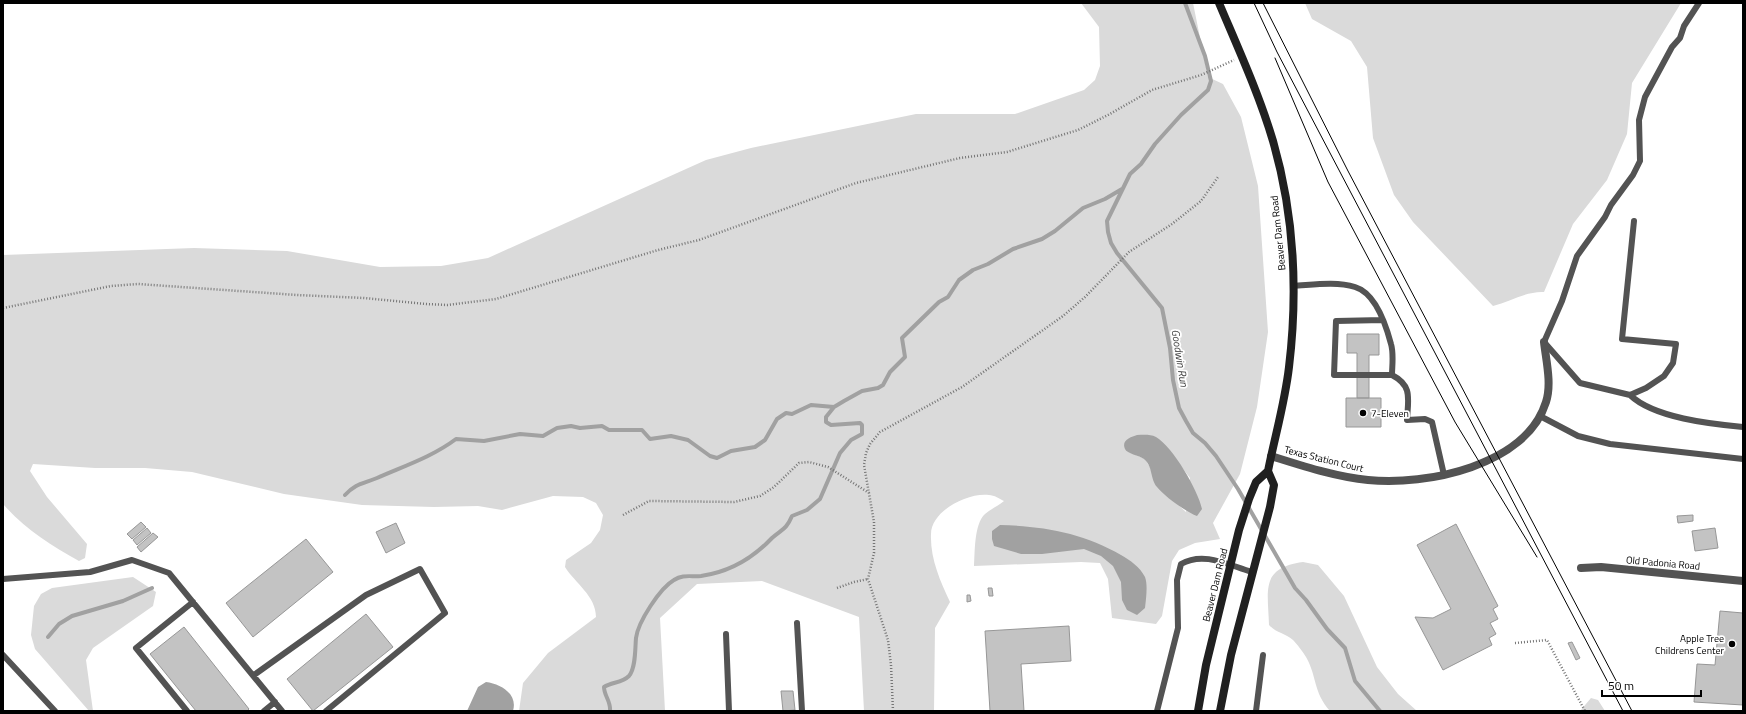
<svg xmlns="http://www.w3.org/2000/svg" width="1746" height="714" font-family="'Titillium Web',sans-serif">
  <rect width="100%" height="100%" fill="#fff"/>
  <path fill="#dadada" fill-rule="evenodd" d="M1081,3H1193L1208,77L1223,84L1241,117L1258,186L1268,332L1257,407L1240,474L1213,523L1220,539L1195,543L1179,550L1172,561L1162,616L1156,624L1112,618L1108,579L1100,563L1081,562L974,566C975,552 974,524 985,514C991,509 998,506 1004,501C1000,499 994,495 989,495C968,492 931,511 931,534C930,558 940,581 950,602L935,628L934,711H864L859,617L762,581L697,584L660,618L665,711H519L523,683L548,653L596,617C596,596 575,583 565,567L566,560L591,543L600,530L603,515L596,503L583,497L553,496L502,510L478,506L434,507L362,505L284,494L192,472L145,468H95L33,464L30,471L47,497L87,544L85,558L79,561C50,545 25,529 3,504V255L194,248L287,251L380,267L441,266L488,258L706,160L751,148L916,114H1015L1084,90L1095,80L1100,66L1099,27ZM1127,451L1180,465L1190,478L1186,512L1172,499L1153,476L1150,467L1145,459Z
    M1305,3H1681L1632,83L1627,134L1607,180L1573,224L1544,292C1526,291 1510,302 1493,306L1413,222L1394,195L1373,138L1367,67L1351,41L1312,19Z
    M1303,562L1318,565L1344,596L1377,667L1398,694L1417,711H1330C1313,692 1317,676 1306,657C1303,652 1297,644 1293,640C1285,633 1276,633 1269,625C1268,590 1260,568 1303,562Z
    M133,577L156,592L153,606L93,648L86,660L93,711H89L35,649L31,635L34,606L41,594L52,588Z
    M1591,698L1598,700L1605,711H1580Z"/>
  <path fill="#a1a1a1" d="M1137,435C1143,435 1150,434 1156,437C1173,447 1198,490 1202,509L1197,516C1186,512 1164,496 1157,487C1150,479 1153,466 1144,459C1139,455 1127,454 1125,449C1121,440 1131,437 1137,435Z
    M1000,525C1043,526 1084,533 1121,555C1130,560 1140,567 1145,577C1148,585 1146,599 1145,608L1137,615L1127,610L1122,600L1121,582L1113,566L1101,556L1084,549L1042,554H1021L994,546L992,539V531Z
    M486,682C501,684 518,694 513,711H467L478,687Z"/>
  <g fill="none" stroke-linecap="round" stroke-linejoin="round">
    <path stroke="#a1a1a1" stroke-width="4" d="M1185,3L1205,56L1211,81L1208,90L1181,115L1155,144L1141,164L1130,174L1107,221L1108,232L1111,243L1117,253L1162,308L1170,348L1173,380L1179,408L1186,421L1193,433L1205,443L1216,456L1238,489L1295,588L1306,600L1327,629L1345,648L1355,681L1380,711
      M345,495C356,483 363,484 377,478C404,466 432,457 456,439L484,441L520,434L543,436L557,428L571,426L580,428L602,426L609,430H642L650,439L671,436L688,440L710,456L717,458L731,451L755,447L765,440L777,419L786,413L792,414L811,405L834,407
      M48,637L59,624L72,616L123,601L152,588
      M610,711C611,701 604,696 604,687C612,682 622,683 629,676C636,668 635,648 636,638C638,622 660,588 674,580C683,574 691,577 701,576C730,572 752,559 772,538C782,529 786,530 792,516L807,510L820,499L840,453L851,440L862,434V425L860,423L831,425L826,422V417L834,407L844,401L862,391L878,388L883,385L890,372L905,357L902,338L939,302L948,297L959,280L973,270L988,264L1013,249L1042,239L1055,231L1083,208L1105,199L1122,189"/>
  </g>
  <path fill="#c3c3c3" stroke="#979797" d="M1347,334H1379V355H1369V398H1357V353H1347Z
    M1346,398H1381V427H1346Z
    M1693,515V521L1678,523L1677,516Z
    M141,522L146,527L132,539L127,534Z
    M396,523L405,543L386,553L376,532Z
    M1456,524L1498,606L1493,609L1498,619L1490,623L1496,634L1489,638L1492,645L1443,670L1415,617L1433,618L1451,609L1417,545Z
    M147,528L151,533L137,545L133,540Z
    M1715,528L1718,548L1695,551L1692,531Z
    M153,533L158,537L141,552L137,547Z
    M306,539L333,572L253,637L226,603Z
    M988,588H992L993,596H989Z
    M967,595H970L971,601L967,602Z
    M1720,611L1743,613V705L1694,702L1697,664L1715,665Z
    M366,614L393,647L313,711L287,679Z
    M1069,626L1071,661L1021,664L1024,711H990L985,631Z
    M184,627L249,709L247,711H196L150,654Z
    M1572,642L1580,658L1576,660L1568,643Z
    M781,691H793L795,710L783,711Z"/>
  <g fill="none" stroke-linecap="round" stroke-linejoin="round">
    <path stroke="#757575" stroke-width="2.5" stroke-dasharray="1 2" stroke-linecap="butt" d="M3,308L111,286L138,284L297,295L364,298L426,304L447,305L496,299L658,250L699,240L856,183L960,158L1007,152L1078,130L1108,115L1152,90L1201,75L1234,60
      M623,515L649,501L734,502L760,496L774,487L799,463L809,462L828,467L869,493
      M837,588L854,582L868,579
      M1515,643L1547,640L1585,711
      M893,711L891,665L888,640L868,579L874,553V522L864,465L866,453L870,444L880,432L962,387L1063,316L1085,297L1129,252L1172,224L1201,201L1218,177"/>
    <path stroke="#535353" stroke-width="6" d="M1634,221L1622,339L1676,344L1673,363L1664,376L1646,388L1630,395L1580,383L1544,342L1562,301L1577,256L1605,217L1611,205L1633,175L1640,161L1639,120L1645,97L1672,47L1680,38L1684,26L1699,3
      M1293,286C1312,285 1336,281 1355,287C1375,293 1386,325 1391,344C1394,354 1392,366 1392,375C1413,386 1408,399 1407,420L1425,419L1432,422L1444,475
      M1383,320L1336,321L1334,375H1392
      M1630,395C1654,418 1711,424 1743,427
      M1540,416L1578,436L1610,444L1743,459
      M3,579L90,572L132,560L169,573L282,711
      M797,623L802,711
      M726,634L729,711
      M3,655L55,711
      M254,675L366,595L420,569L445,613L326,711
      M187,711L136,648L193,602
      M264,711L275,702
      M1157,711L1178,628L1177,580L1181,564C1204,551 1228,565 1252,572
      M1256,711L1263,655"/>
    <path stroke="#535353" stroke-width="8" d="M1271,456C1303,466 1336,477 1368,480C1426,486 1526,466 1546,402C1552,384 1546,360 1544,342
      M1581,568L1601,567L1743,581"/>
    <path stroke="#202020" stroke-width="8" d="M1219,3C1238,48 1259,94 1273,141C1294,214 1298,292 1289,367C1285,402 1275,436 1268,471L1274,485L1270,507L1231,655L1220,711
      M1198,711L1206,665L1239,530L1249,499L1256,482L1268,471"/>
    <path stroke="#000" stroke-width="1" d="M1254,3L1277,52L1623,711
      M1263,3L1348,171L1632,711
      M1275,58L1328,182L1455,422L1537,557"/>
  </g>
  <g fill="#000" stroke="#fff" stroke-width="1.5">
    <circle cx="1363" cy="413" r="4"/>
    <circle cx="1732" cy="644" r="4"/>
  </g>
  <g text-anchor="middle" dominant-baseline="central" stroke-width="3.5" stroke-linejoin="round" paint-order="stroke">
    <g font-size="10" fill="#000" stroke="#fff">
      <text transform="translate(1278 233) rotate(-96)">Beaver Dam Road</text>
      <text transform="translate(1324 459) rotate(14)">Texas Station Court</text>
      <text transform="translate(1663 563) rotate(5)">Old Padonia Road</text>
      <text transform="translate(1215 585) rotate(-76)">Beaver Dam Road</text>
    </g>
    <g font-size="10" fill="#000" stroke="#fff" text-anchor="start">
      <text x="1371" y="413">7-Eleven</text>
      <text x="1724" y="638" text-anchor="end">Apple Tree<tspan x="1724" dy="12">Childrens Center</tspan></text>
    </g>
    <g font-size="11" font-style="italic" fill="#424242" stroke="#fff">
      <text transform="translate(1180 358) rotate(81)">Goodwin Run</text>
    </g>
  </g>
  <rect width="1746" height="714" fill="none" stroke="#000000" stroke-width="8"/>
  <path d="M1602 690v6h99v-6" fill="none" stroke="#000000" stroke-width="2"/>
  <text x="1608" y="690" font-size="12" fill="#000000" stroke="#ffffff" stroke-width="3" paint-order="stroke">50 m</text>
</svg>
